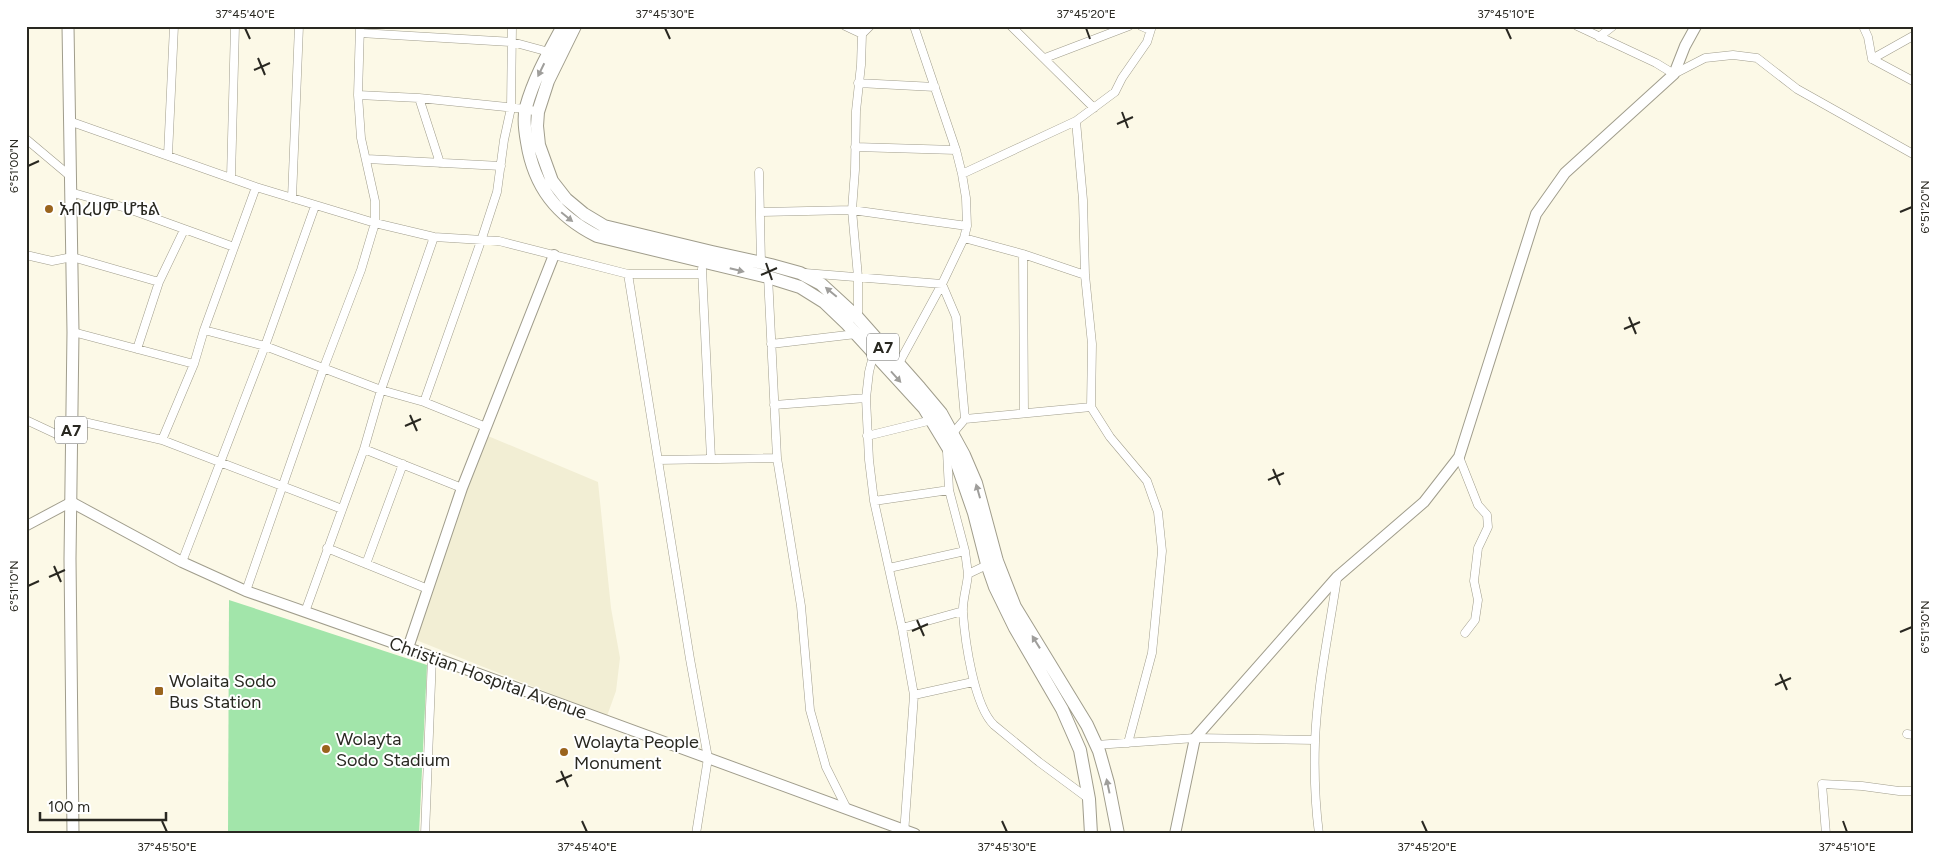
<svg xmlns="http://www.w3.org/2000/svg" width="1939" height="860" font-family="Figtree,'Noto Sans Ethiopic',sans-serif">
  <rect width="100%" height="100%" fill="#fcf9e7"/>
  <path fill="#f2eed4" d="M488,436L598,482L611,608L620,658L616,691L607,716L416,640L461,504Z"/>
  <path fill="#a2e5aa" d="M229,600L427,665L419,834H228Z"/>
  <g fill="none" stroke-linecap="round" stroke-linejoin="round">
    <g stroke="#a09d8c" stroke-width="9">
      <path id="minor" d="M845,26L862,34
        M1011,26L1094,108
        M1141,26L1150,30
        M1577,26L1656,63L1674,74L1705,58L1733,55L1757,58L1797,89L1913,154
        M1863,26L1868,37L1872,59L1913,81
        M360,33L512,42L549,52
        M1599,37L1613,26
        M1045,58L1129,26
        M1872,59L1913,36
        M858,83L935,87
        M358,95L419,98L526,109L538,112
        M419,98L440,163
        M69,121L256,187L375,223L434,237L499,241L628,274H701
        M26,139L70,176
        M855,147L956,150
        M168,155L174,26
        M367,159L501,166
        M759,172L761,263
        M962,174L1076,121
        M231,177L235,26
        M70,192L126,208L234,247
        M292,198L299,26
        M760,212L852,210L967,226
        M964,238L1023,254L1085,275
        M1023,254L1024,413
        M26,255L52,261L72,257L159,282
        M702,269L711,459
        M805,273L942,284L956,317L965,419
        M628,274L690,659L708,758L696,834
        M768,276L777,458L801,606L810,710L826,767L847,809
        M858,318V277L852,210L855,170L856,111L861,65L862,34L870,26
        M204,330L265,346L381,390L424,402L486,427
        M73,332L194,364
        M771,344L856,334
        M137,349L159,282L184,230
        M874,352L869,372L866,398L869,460L874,501L902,628L914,695L904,834
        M899,363L942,284L964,238L967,226L966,198L962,174L956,150L914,26
        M424,402L481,241L497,192L504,140L511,108L512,26
        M774,405L866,398
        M71,419L162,440L342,509
        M26,420L71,441
        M953,433L965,419L1091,407
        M867,436L932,420
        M162,440L194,364L204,330L256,187
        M364,449L462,488
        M947,451L949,490L965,551L968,574
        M1459,457L1478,505L1487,515L1488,527L1478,548L1474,581L1478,600L1475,620L1465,633
        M658,460L777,458
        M874,501L949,490
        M327,548L428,589
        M182,562L265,346L315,206
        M991,563L968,574C967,587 962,601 963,613C965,641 974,706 994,725L1039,762L1089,799
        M366,564L403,464
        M889,568L965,551
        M246,591L324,367L361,270L375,223V201L361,138L358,95L360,26
        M305,612L364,449L381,390L434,237
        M902,628L963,611
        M914,695L973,682
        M1907,734L1913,735
        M1128,743L1152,653L1162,551L1158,512L1147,481L1110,437L1091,407L1092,344L1085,275L1083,200L1076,121L1115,92L1122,78L1147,42L1152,26
        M1096,745L1195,738L1315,740
        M425,834L432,657
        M1319,834C1315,803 1314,773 1315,742C1317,687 1329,632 1337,578
        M1826,834L1822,784L1862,786L1899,791H1913"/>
    </g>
    <g stroke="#a09d8c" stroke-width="11">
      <path id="tertiary" d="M26,526L71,502"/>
    </g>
    <g stroke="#a09d8c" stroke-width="12">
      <path id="secondary" d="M71,502L182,562L246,591L408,648L915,834
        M408,648L462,488L554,255
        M1175,834L1195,738L1337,577L1424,502L1459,457L1536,214L1565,173L1674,74L1685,46L1696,26"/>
    </g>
    <g stroke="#a09d8c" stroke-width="13">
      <path id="primary" d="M68,26L73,332L70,559L73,834"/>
    </g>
    <g stroke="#a09d8c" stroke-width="14">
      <path id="trunk" d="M563,26C549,52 534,78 526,107C523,118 525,131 527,142C534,187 557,216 597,236L768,277L800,287L824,302L847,324L924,408L956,461L974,513L987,564L995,587L1015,628L1062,709L1080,750L1089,799L1091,834
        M575,26L548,81L538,112L537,126L539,145L552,181L566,199L584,214L604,226L712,252L771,265L800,273L821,284L858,318L920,388L941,413L964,455L976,483L997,561L1015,607L1087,725L1099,751L1108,783L1118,834"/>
    </g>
    <use href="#minor" stroke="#fff" stroke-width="8"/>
    <use href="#tertiary" stroke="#fff" stroke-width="9"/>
    <use href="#secondary" stroke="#fff" stroke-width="10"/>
    <use href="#primary" stroke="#fff" stroke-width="11"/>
    <use href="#trunk" stroke="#fff" stroke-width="12"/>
  </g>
  <defs><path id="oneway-solid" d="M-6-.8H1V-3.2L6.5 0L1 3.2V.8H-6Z" transform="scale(1.25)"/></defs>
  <g fill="#9f9e9b">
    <use href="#oneway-solid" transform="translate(541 70) rotate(116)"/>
    <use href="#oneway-solid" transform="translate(567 217) rotate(39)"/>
    <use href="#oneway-solid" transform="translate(737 270) rotate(14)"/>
    <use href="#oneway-solid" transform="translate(831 292) rotate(-140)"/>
    <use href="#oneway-solid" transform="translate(896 377) rotate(48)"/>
    <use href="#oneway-solid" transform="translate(978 491) rotate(-106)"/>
    <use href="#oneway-solid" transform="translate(1036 642) rotate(-122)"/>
    <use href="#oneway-solid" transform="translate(1108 786) rotate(-102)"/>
  </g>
  <path fill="none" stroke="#292821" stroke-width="2" d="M245,28L250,39M665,28L670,39M1086,28L1090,39M1506,28L1511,39M258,58L265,75M254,70L270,63M1122,112L1128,128M1117,124L1133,117M28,166L39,161M1900,212L1912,207M766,263L772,280M761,275L777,268M1629,317L1636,334M1624,329L1640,322M410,415L417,431M405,426L421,419M1273,469L1280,485M1268,480L1284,473M54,566L61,582M49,577L65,570M28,586L39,581M917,620L924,636M912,631L928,624M1900,632L1912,627M1780,674L1787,690M1775,685L1791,678M561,771L568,787M556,782L572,775M162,821L167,832M582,821L587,832M1002,821L1007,832M1422,821L1427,832M1843,821L1847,832"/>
  <g fill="#9a641d" stroke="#fff" stroke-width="2">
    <circle cx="49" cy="209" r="5"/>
    <rect x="154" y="686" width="10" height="10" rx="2.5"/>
    <circle cx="326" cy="749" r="5"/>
    <circle cx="564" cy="752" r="5"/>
  </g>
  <g text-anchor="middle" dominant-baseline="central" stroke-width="4" stroke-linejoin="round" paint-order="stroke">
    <g fill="#fff" stroke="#696864" stroke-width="1">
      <rect x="867" y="333.5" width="32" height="27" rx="4"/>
      <rect x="55" y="416.5" width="32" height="27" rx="4"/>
    </g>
    <g font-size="16" font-weight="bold" fill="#292821">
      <text x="883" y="347">A7</text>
      <text x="71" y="430">A7</text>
    </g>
    <g font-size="18" fill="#292821" stroke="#fff" text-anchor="start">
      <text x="59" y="209">አብረሀም ሆቴል</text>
      <text x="169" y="681">Wolaita Sodo<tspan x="169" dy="21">Bus Station</tspan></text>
      <text x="336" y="739">Wolayta<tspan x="336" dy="21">Sodo Stadium</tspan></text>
      <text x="574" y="742">Wolayta People<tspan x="574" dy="21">Monument</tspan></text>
    </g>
    <g font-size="18" fill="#292821" stroke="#fff">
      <text transform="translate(488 678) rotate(20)">Christian Hospital Avenue</text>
    </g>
  </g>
  <rect width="1939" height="860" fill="none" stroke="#ffffff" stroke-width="55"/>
  <path d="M40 812v8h126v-8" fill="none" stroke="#292821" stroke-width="2.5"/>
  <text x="48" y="812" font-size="15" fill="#292821" stroke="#ffffff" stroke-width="4" paint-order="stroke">100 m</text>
  <rect x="28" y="28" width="1884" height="804" fill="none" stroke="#292821" stroke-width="2"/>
  <g font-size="12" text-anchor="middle" fill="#292821">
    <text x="245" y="18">37°45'40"E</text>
    <text x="665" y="18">37°45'30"E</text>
    <text x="1086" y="18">37°45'20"E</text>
    <text x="1506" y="18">37°45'10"E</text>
    <text transform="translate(14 166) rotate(-90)" y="4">6°51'00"N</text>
    <text transform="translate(1925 207) rotate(-90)" y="4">6°51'20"N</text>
    <text transform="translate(14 586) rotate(-90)" y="4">6°51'10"N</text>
    <text transform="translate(1925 627) rotate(-90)" y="4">6°51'30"N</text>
    <text x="167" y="851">37°45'50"E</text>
    <text x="587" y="851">37°45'40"E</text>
    <text x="1007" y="851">37°45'30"E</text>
    <text x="1427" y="851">37°45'20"E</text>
    <text x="1847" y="851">37°45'10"E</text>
  </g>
</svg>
